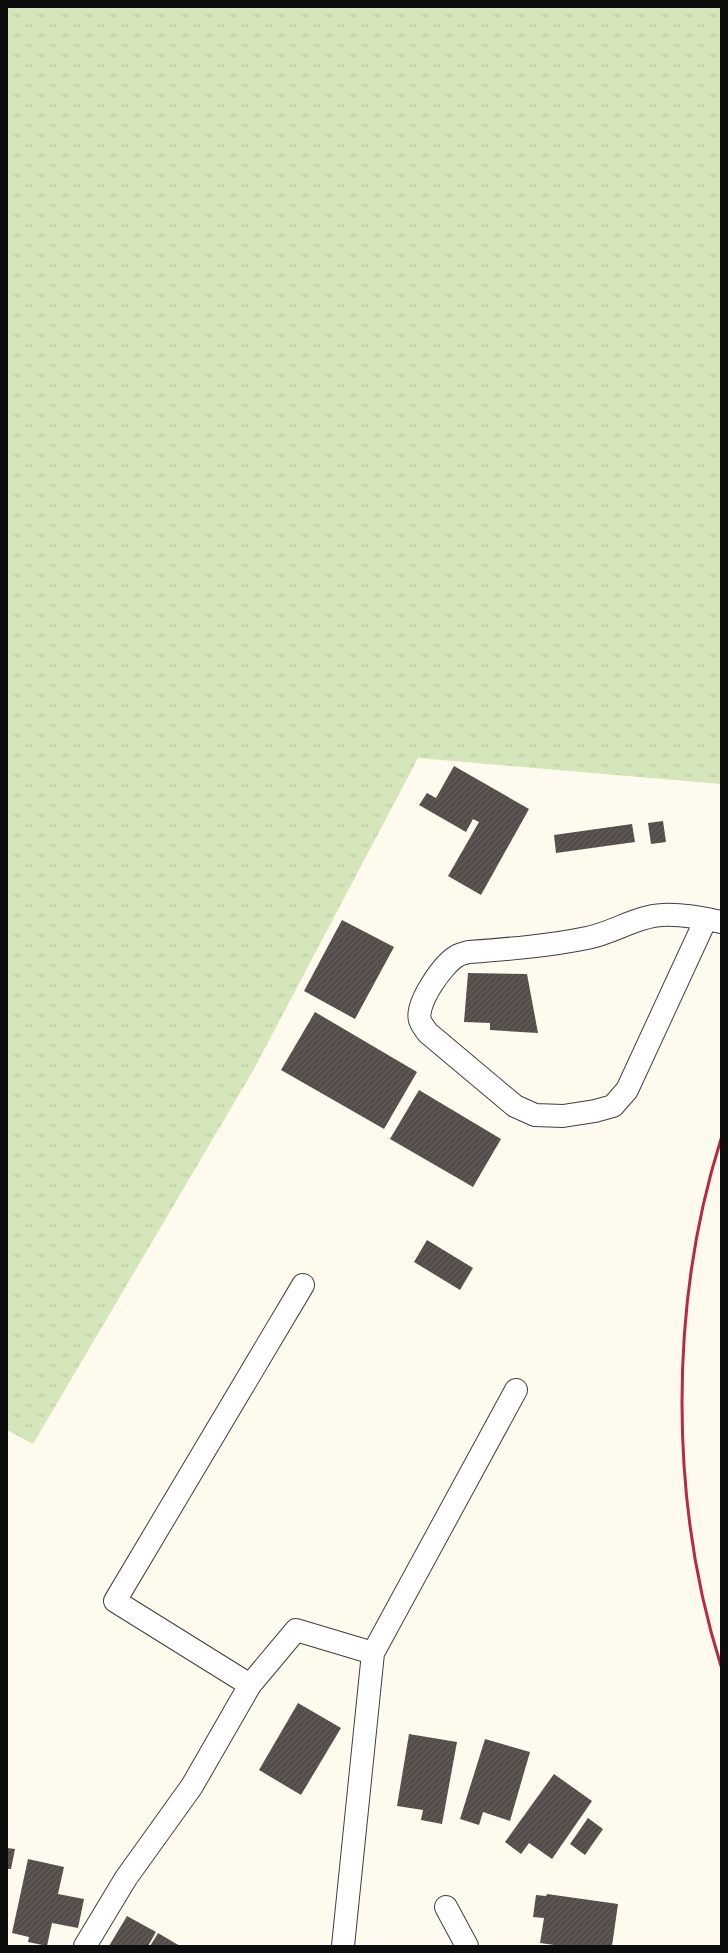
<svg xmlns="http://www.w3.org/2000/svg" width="728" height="1953" font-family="Bitter,serif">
  <defs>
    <pattern id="grass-tufts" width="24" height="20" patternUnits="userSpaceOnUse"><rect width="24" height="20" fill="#d5e7ba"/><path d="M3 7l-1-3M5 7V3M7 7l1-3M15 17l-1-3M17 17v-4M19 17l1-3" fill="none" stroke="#b6c59f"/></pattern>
    <pattern id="building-hatch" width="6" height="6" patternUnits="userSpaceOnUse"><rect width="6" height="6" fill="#554d4a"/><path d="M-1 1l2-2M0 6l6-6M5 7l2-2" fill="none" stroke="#686260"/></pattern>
  </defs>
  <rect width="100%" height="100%" fill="#fefaee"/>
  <path fill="url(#grass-tufts)" d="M7,7H721V784L418,758L254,1069L33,1444L7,1430Z"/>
  <path fill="url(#building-hatch)" d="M454,766L529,809L481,895L448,876L479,822L473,819L466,832L419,805L427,793L436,798Z
    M663,821L666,842L651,844L648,823Z
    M632,824L635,842L556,853L554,835Z
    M342,920L394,947L355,1019L304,991Z
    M468,973L527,974L538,1033L490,1030V1023L464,1022Z
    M315,1012L417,1072L384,1129L281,1070Z
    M419,1090L501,1139L473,1187L390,1139Z
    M427,1240L473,1268L460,1290L414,1262Z
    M298,1703L341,1728L301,1795L259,1770Z
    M409,1734L457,1742L442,1824L421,1820L423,1810L397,1806Z
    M485,1739L530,1752L510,1821L483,1812L479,1825L460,1819Z
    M554,1774L592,1801L552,1859L529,1843L521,1854L505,1842Z
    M588,1818L603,1829L585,1855L570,1844Z
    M7,1848L15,1849L11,1869H7Z
    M28,1859L64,1867L58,1894L84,1899L78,1928L52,1923L47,1946L28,1942L29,1937L12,1933Z
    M547,1894L618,1904L612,1946H561L540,1943L544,1918L533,1917L536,1895L546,1896Z
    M127,1916L156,1932L148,1946H109Z
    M158,1933L180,1946H150Z"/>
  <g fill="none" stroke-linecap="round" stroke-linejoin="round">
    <g stroke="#404040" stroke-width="24">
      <path id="minor" d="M706,919L627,1090L613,1106L595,1111L563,1116L535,1115L515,1106L428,1033C425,1029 421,1024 420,1020C415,1004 443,964 457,956C460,954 465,953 469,952C509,949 548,946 587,938C613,933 637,916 663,915C682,914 703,918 721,922
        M250,1685L115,1601L303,1285
        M446,1907L467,1946
        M85,1946L126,1878L192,1786L250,1685L296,1630L373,1653
        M343,1946L373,1653L516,1390"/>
    </g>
    <use href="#minor" stroke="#fff" stroke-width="22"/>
    <path stroke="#b62c3e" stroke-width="3" d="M721,1139C669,1304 669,1501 721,1666"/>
  </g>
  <rect width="728" height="1953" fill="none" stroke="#0d0d0d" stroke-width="16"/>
</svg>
